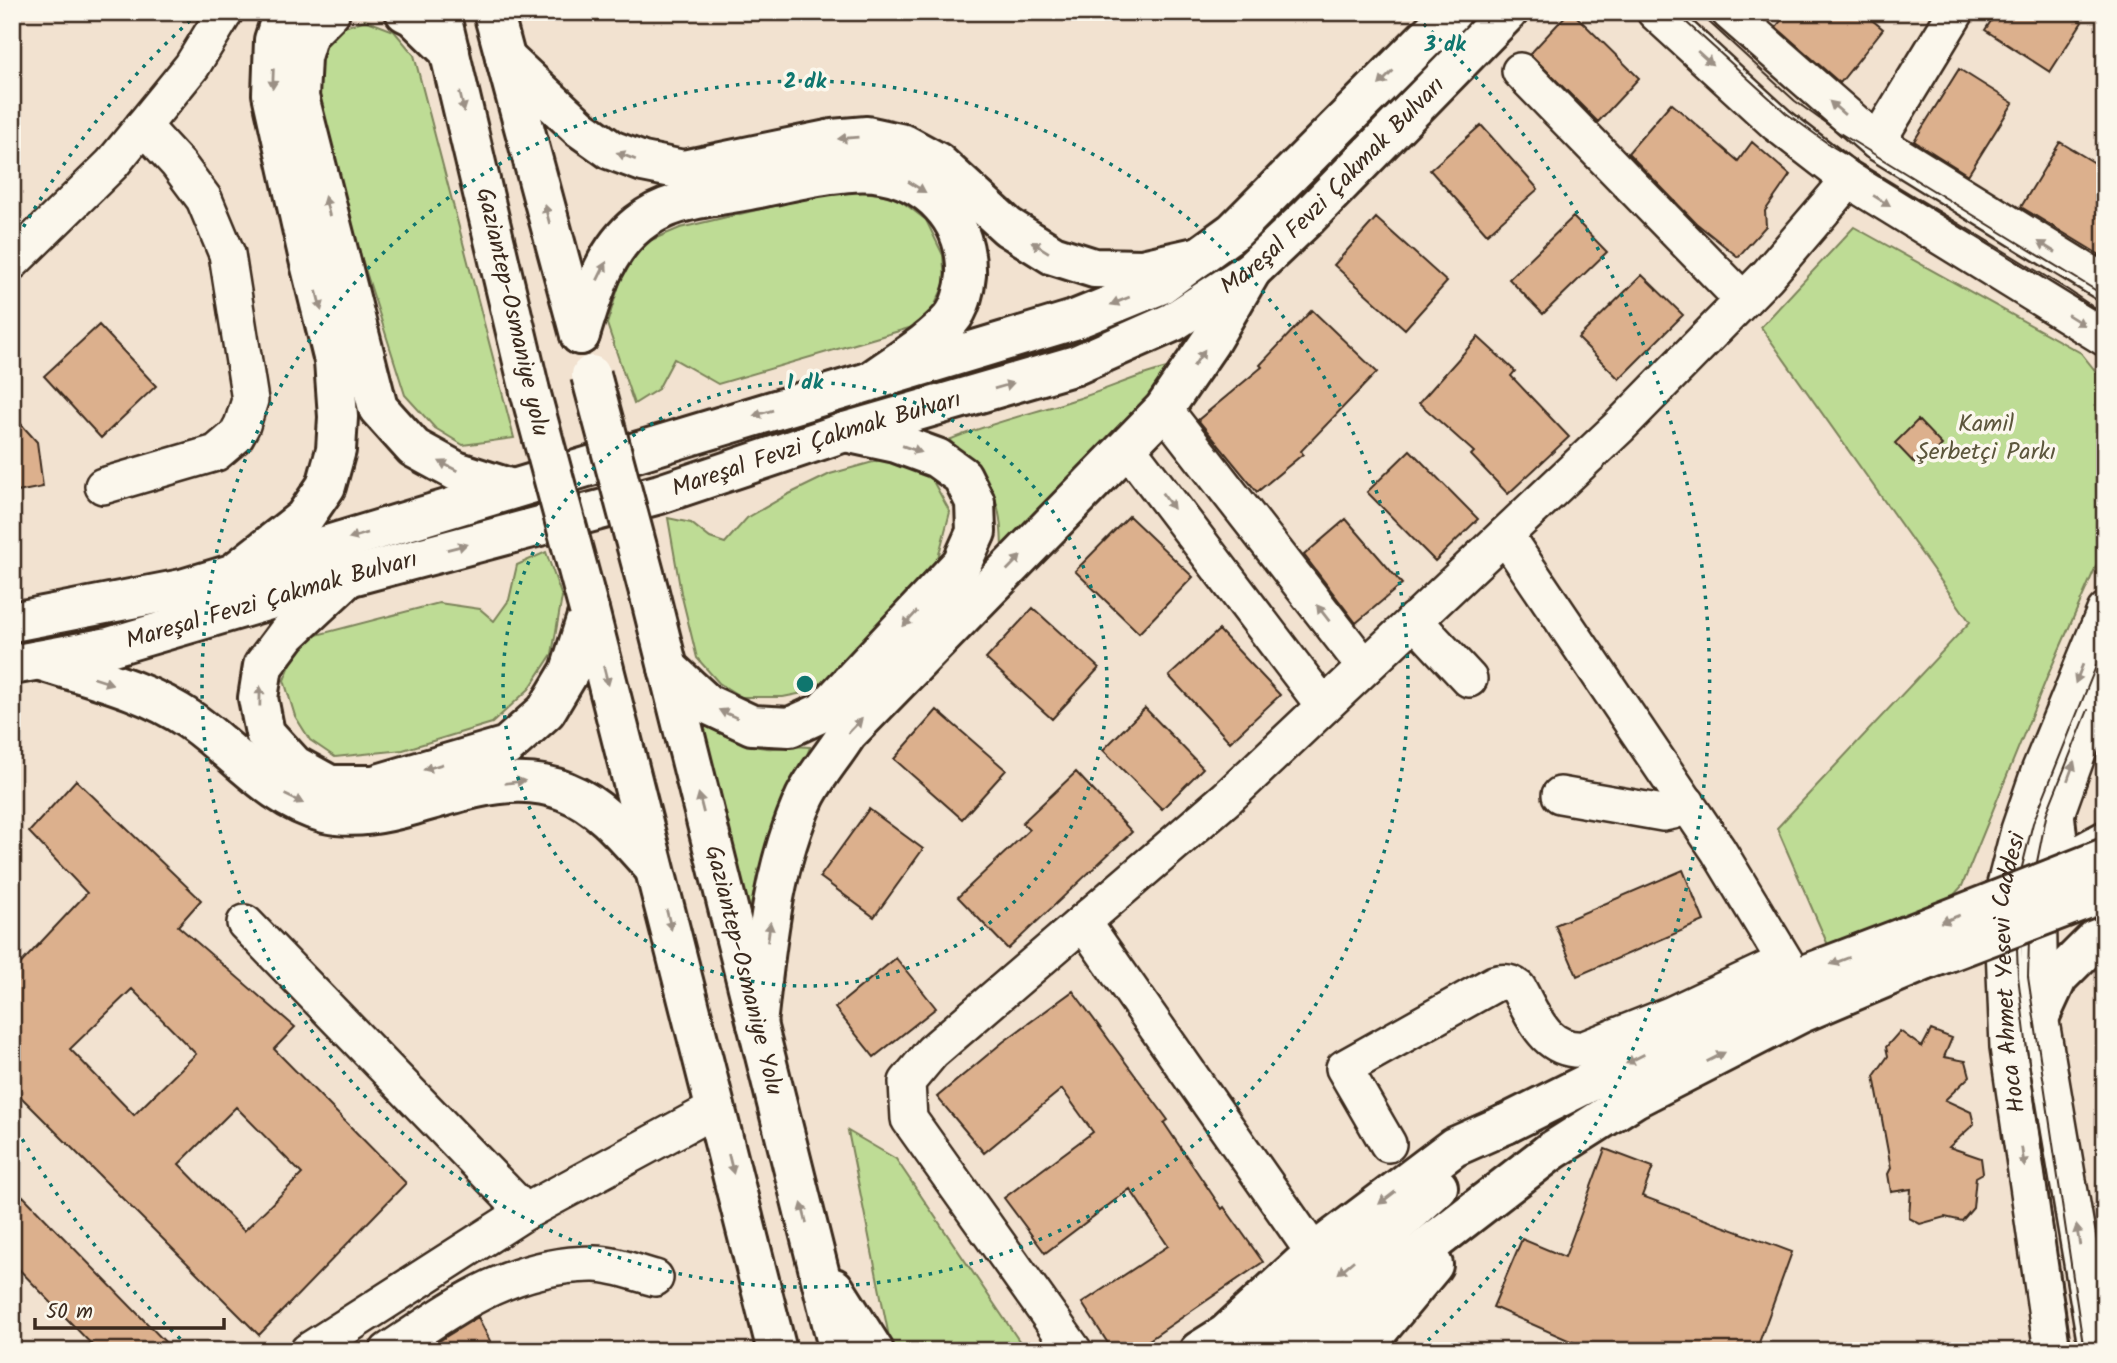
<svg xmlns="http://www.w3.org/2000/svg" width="2117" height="1363" font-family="Kalam,sans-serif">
  <rect width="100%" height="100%" fill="#f2e2d0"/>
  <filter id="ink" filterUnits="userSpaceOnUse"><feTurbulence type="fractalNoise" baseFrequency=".0143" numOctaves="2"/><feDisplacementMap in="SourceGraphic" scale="14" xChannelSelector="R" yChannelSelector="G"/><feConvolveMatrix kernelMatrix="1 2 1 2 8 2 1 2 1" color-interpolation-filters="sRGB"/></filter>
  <g filter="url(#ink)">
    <path fill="#bedc95" stroke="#7c835a" stroke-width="2" d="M365,20L394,31L414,55L514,438L463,445L435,428L405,395L310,95L316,55L336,30Z
      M846,189L896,197L926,220L943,255L945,283L933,309L916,326L718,384L674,359L658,389L634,404L607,324L620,282L642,244L680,228Z
      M1854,227L2081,353L2105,383V546L2048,675L1962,886L1931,920L1831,952L1777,828L1970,622L1761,327Z
      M1181,365L1002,556C1002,497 993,479 949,440C992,422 1038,412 1083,397C1116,386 1147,371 1181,365Z
      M891,457L928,472L950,512L938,558L818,690L783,697H741L719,683L697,658L681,593L668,518L691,523L710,538L725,543L747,518L787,495L830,474Z
      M546,552L562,597L552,654L529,689L492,723L403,750L335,757L310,740L295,716L284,680L301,639L439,603L480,609L494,621L509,600L517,565Z
      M699,722C720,734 742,745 766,748C780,749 795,745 810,747L749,914Z
      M848,1131L896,1159L1026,1351H896L889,1337Z"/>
    <path fill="#dcb08d" stroke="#3b2a1e" stroke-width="2" fill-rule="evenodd" d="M1569,12H1572L1639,78L1598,122L1530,54Z
      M1788,12H1862L1883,29L1840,83L1776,27Z
      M1997,12H2066L2082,22L2050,72L1985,30Z
      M1959,69L2013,103L1968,175L1914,141Z
      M1671,103L1738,161L1752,142L1790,175L1765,211L1766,226L1738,257L1696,223L1628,153Z
      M1481,125L1538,189L1487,234L1430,170Z
      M2060,142L2105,169V258L2021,207Z
      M1573,217L1607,252L1543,314L1509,279Z
      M1376,218L1447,282L1405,329L1334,265Z
      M1642,275L1683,315L1619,379L1578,338Z
      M1312,310L1377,372L1301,451L1303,454L1257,492L1198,420L1262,367L1260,365Z
      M99,325L156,386L101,438L44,376Z
      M1478,337L1515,371L1511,376L1569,437L1508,494L1471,455L1474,452L1419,403Z
      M12,414L37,442L43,487L12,493Z
      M1918,420L1942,445L1919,468L1895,443Z
      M1410,450L1478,519L1435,561L1367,492Z
      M1129,516L1193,577L1139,633L1075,571Z
      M1346,519L1402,584L1356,623L1304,555Z
      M1033,608L1099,668L1052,719L986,659Z
      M1219,630L1280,695L1230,742L1169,676Z
      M1145,708L1203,768L1162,809L1103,750Z
      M937,710L1006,770L962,819L894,759Z
      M1076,772L1132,832L1008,949L958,897L1029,830L1022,823Z
      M76,780L201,900L178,926L295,1027L274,1049L406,1183L259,1335L12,1088V973L87,893L29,832ZM132,989L196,1054L134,1115L70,1049ZM236,1107L302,1174L244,1231L179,1164Z
      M869,809L923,849L874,917L820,877Z
      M1683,870L1704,921L1577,976L1555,925Z
      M896,958L936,1008L874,1057L835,1008Z
      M1073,991L1168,1120L1164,1123L1222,1209L1224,1207L1263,1262L1133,1351H1113L1082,1303L1168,1246L1130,1189L1045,1253L1004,1198L1093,1132L1062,1089L984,1153L937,1097L1003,1042Z
      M1931,1030L1952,1038L1944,1057L1966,1061L1970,1076L1945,1100L1971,1112L1974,1124L1949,1147L1981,1158L1983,1173L1976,1177L1973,1208L1962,1221L1945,1217L1920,1224L1909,1218L1911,1189L1891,1192L1888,1174L1891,1168L1874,1076L1888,1056L1886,1047L1900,1031L1922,1047Z
      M1605,1149L1653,1167L1642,1196L1792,1252L1756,1351H1593L1493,1307L1522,1239L1565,1257Z
      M23,1196L174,1351H98L12,1262V1206Z
      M478,1317L495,1351H424L447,1336Z"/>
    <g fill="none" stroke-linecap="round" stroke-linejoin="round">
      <g stroke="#3b2a1e" stroke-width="40">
        <g id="minor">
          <path d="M1655,12L1777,124L1849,180L2105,338"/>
          <path d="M1729,12L1877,142L2105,283"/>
          <path d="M1520,71L1743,300"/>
          <path d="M1877,142L1956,12"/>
          <path d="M12,262L112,164L192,66L225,12"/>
          <path d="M1164,409L1365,667"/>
          <path d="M1127,447L1324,706"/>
          <path d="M103,486L216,453L236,436L242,425L250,400L227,254L204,199L178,164L143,126"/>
          <path d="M1414,620L1469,679"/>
          <path d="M1560,795L1663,813L1673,811L1687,803"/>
          <path d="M1083,922L1314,1253"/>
          <path d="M245,923L525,1212"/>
          <path d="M1388,1144L1344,1068L1494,984C1504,981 1511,982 1518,988C1534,1017 1545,1052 1584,1049L1670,1015L1785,961L1718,850L1505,535"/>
          <path d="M308,1351L525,1212L717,1108"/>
          <path d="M388,1351C454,1307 509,1265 592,1264C612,1263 636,1273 655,1278"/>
          <path d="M1074,1351L909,1119L907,1082L932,1052L1227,798L1619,427L1767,276L1849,180"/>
          <path id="s1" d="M2052,1351L2008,1047L2002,896L2019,830L2040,769L2105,611"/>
          <path d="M2097,1351L2040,1016L2038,883L2055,817L2078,753L2105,688"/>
        </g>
      </g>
      <g stroke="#3b2a1e" stroke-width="44">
        <g id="major">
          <path d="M12,622L182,589L1074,320L1160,285L1234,231L1452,12"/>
          <path id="s2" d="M12,665L109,647L348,577L660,494L845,432L1076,365L1173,322L1252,270L1309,216L1508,12"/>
          <path d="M2055,817L2058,845L2066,855L2081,854L2105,841"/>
          <path d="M2040,1016L2058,977L2105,930"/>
          <path d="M1506,1124L1804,975L1904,937"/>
          <path d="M1550,1152L1635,1098L1799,1014L1927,960"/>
        </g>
      </g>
      <g stroke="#3b2a1e" stroke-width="44">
        <g id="highway">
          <path d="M330,12L308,34L301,57L299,97L378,408L414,448L456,471L512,489"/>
          <path d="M405,12L413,16L450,52"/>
          <path d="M440,12L530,391"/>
          <path d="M493,12L580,335"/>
          <path d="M505,58L580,128L611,150L643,162L683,170L832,139L867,136L904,144L937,162L1008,227L1053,255L1094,268L1142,269L1200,256"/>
          <path d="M580,335C593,294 603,252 638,224C667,200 706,198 743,191C778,185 840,168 874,172C928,179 968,219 966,275C965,289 960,309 951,319C929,344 897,362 871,381"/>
          <path d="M234,573L304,518L326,486L336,450L338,417L334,361L308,255L272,94L274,40L283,12"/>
          <path d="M348,577L287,634L263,666L258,698L265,733L294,765L330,785H374L507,746L546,711L570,671L589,610"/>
          <path id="s3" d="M649,592L839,1351"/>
          <path d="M589,610L777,1351"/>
          <path d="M38,660C90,677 145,689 190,720C235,751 270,799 325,813C354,820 386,813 414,805C486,784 546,762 608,819C624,834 638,850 652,866"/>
          <path d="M668,668L707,704L752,725L790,727L823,712L962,563L976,532L975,502L962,476L937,458L896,443L845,432"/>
          <path d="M757,1024C766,948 772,868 805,797C816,775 834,755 847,734L1164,409L1210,342L1252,270"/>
          <path d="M834,1288L874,1351"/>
          <path d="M1199,1351L1226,1334L1314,1253L1454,1147L1506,1124"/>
          <path d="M1242,1351C1311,1302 1376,1244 1438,1187"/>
          <path d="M1304,1351L1435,1241L1550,1152"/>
          <path d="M1361,1351L1433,1265"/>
        </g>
      </g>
      <use href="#minor" stroke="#fbf7ec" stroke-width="35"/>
      <use href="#major" stroke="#fbf7ec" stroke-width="38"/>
      <use href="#highway" stroke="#fbf7ec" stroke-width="38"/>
      <path stroke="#3b2a1e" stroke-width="2" d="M1675,12L1786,113L1830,145L2068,290L2105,315
        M1698,12L1795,101L1838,132L2105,296
        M2072,1351L2027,1049L2018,976L2015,895L2033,823L2105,644
        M2084,1351L2028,977L2030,897L2047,812L2088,710"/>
      <g stroke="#3b2a1e" stroke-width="44" stroke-linecap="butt">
        <path id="major-bridge" d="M1904,937L2105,858
          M1927,960L2105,892"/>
      </g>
      <g stroke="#3b2a1e" stroke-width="44" stroke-linecap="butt">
        <path id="highway-bridge" d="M591,375L649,592
          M530,391L589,610"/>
      </g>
      <use href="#major-bridge" stroke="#fbf7ec" stroke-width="38"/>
      <use href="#highway-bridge" stroke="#fbf7ec" stroke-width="38"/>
    </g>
    <defs><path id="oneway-solid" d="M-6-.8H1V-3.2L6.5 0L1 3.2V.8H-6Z" transform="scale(1.75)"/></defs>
    <g fill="#9b9085">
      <use href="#oneway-solid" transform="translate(1705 58) rotate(42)"/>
      <use href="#oneway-solid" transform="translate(1386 78) rotate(135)"/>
      <use href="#oneway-solid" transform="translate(273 79) rotate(92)"/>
      <use href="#oneway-solid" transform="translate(462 102) rotate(77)"/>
      <use href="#oneway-solid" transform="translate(1837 108) rotate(-139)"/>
      <use href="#oneway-solid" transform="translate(848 138) rotate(175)"/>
      <use href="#oneway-solid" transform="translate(626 156) rotate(-159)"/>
      <use href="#oneway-solid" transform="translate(917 187) rotate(32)"/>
      <use href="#oneway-solid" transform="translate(1882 201) rotate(32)"/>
      <use href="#oneway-solid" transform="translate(327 206) rotate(-104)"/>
      <use href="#oneway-solid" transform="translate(547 214) rotate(-105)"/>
      <use href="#oneway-solid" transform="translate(1040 247) rotate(-148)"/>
      <use href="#oneway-solid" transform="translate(2047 247) rotate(-148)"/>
      <use href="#oneway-solid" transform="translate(602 271) rotate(-64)"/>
      <use href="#oneway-solid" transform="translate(319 301) rotate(76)"/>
      <use href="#oneway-solid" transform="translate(1120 301) rotate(158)"/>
      <use href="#oneway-solid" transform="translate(2076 320) rotate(32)"/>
      <use href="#oneway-solid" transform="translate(1199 358) rotate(-56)"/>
      <use href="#oneway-solid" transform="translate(1004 386) rotate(-16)"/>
      <use href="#oneway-solid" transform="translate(763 413) rotate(164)"/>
      <use href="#oneway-solid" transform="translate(912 449) rotate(19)"/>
      <use href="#oneway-solid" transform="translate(448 466) rotate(-153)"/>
      <use href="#oneway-solid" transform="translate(1168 501) rotate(53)"/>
      <use href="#oneway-solid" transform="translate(358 536) rotate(163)"/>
      <use href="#oneway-solid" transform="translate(457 547) rotate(-15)"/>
      <use href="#oneway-solid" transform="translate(1014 563) rotate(-46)"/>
      <use href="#oneway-solid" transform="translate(1323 613) rotate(-128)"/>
      <use href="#oneway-solid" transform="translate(910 619) rotate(133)"/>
      <use href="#oneway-solid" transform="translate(2079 674) rotate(112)"/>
      <use href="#oneway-solid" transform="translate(606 676) rotate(76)"/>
      <use href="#oneway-solid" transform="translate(103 681) rotate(18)"/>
      <use href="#oneway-solid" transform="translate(260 696) rotate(-89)"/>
      <use href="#oneway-solid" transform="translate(728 714) rotate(-156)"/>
      <use href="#oneway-solid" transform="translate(855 726) rotate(-46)"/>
      <use href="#oneway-solid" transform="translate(433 767) rotate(163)"/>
      <use href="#oneway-solid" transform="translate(2071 771) rotate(-70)"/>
      <use href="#oneway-solid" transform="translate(515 782) rotate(-7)"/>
      <use href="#oneway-solid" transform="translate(294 799) rotate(26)"/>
      <use href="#oneway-solid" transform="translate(701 803) rotate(-104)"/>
      <use href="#oneway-solid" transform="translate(1950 919) rotate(158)"/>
      <use href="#oneway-solid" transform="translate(669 920) rotate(76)"/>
      <use href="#oneway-solid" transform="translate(769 932) rotate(-82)"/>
      <use href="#oneway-solid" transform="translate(1840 961) rotate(159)"/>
      <use href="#oneway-solid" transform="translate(1716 1057) rotate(-27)"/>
      <use href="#oneway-solid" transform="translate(1635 1059) rotate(153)"/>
      <use href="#oneway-solid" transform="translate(2023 1157) rotate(82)"/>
      <use href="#oneway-solid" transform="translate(731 1164) rotate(76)"/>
      <use href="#oneway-solid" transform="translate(1387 1198) rotate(143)"/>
      <use href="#oneway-solid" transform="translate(804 1213) rotate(-104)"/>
      <use href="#oneway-solid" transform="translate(2078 1235) rotate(-100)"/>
      <use href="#oneway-solid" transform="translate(1346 1267) rotate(140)"/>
    </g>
  </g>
  <g fill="none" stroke="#0f766e" stroke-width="3.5" stroke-dasharray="3.5 7">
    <circle cx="805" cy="684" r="302"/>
    <circle cx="805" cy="684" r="603"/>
    <path d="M188 1346A905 905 0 0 1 13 1123M13 245A905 905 0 0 1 194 17M1416 17A905 905 0 0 1 1422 1346"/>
  </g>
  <g text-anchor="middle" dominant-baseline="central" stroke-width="7" stroke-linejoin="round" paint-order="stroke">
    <g font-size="24" fill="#3b2a1e" stroke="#fbf7ec">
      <text stroke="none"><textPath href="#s2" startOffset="1423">Mareşal Fevzi Çakmak Bulvarı</textPath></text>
      <text transform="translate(512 312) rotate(77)">Gaziantep-Osmaniye yolu</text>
      <text stroke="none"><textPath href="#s2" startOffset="835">Mareşal Fevzi Çakmak Bulvarı</textPath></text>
      <text stroke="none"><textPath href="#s2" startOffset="268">Mareşal Fevzi Çakmak Bulvarı</textPath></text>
      <text stroke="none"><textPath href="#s3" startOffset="390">Gaziantep-Osmaniye Yolu</textPath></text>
      <text stroke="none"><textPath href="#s1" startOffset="382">Hoca Ahmet Yesevi Caddesi</textPath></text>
    </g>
    <g font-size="24" fill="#5c563c" stroke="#fbf7ec">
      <text x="1986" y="424">Kamil<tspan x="1986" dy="28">Şerbetçi Parkı</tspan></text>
    </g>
  </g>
  <circle cx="805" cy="684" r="10" fill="#0f766e" stroke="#fbf7ec" stroke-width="3.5"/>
  <g font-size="21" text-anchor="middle" font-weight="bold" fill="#0f766e" stroke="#fbf7ec" stroke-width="7" stroke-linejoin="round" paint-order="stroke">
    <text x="1445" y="51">3 dk</text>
    <text x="805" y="88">2 dk</text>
    <text x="805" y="389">1 dk</text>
  </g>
  <rect width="2117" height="1363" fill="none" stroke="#fbf7ec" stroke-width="42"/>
  <rect x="21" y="21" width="2075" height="1321" fill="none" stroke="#3b2a1e" stroke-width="2.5" filter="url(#ink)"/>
  <path d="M35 1318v10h189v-10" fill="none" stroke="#3b2a1e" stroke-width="3.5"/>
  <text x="46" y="1318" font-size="21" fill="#3b2a1e" stroke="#fbf7ec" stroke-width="5" paint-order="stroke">50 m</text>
</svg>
